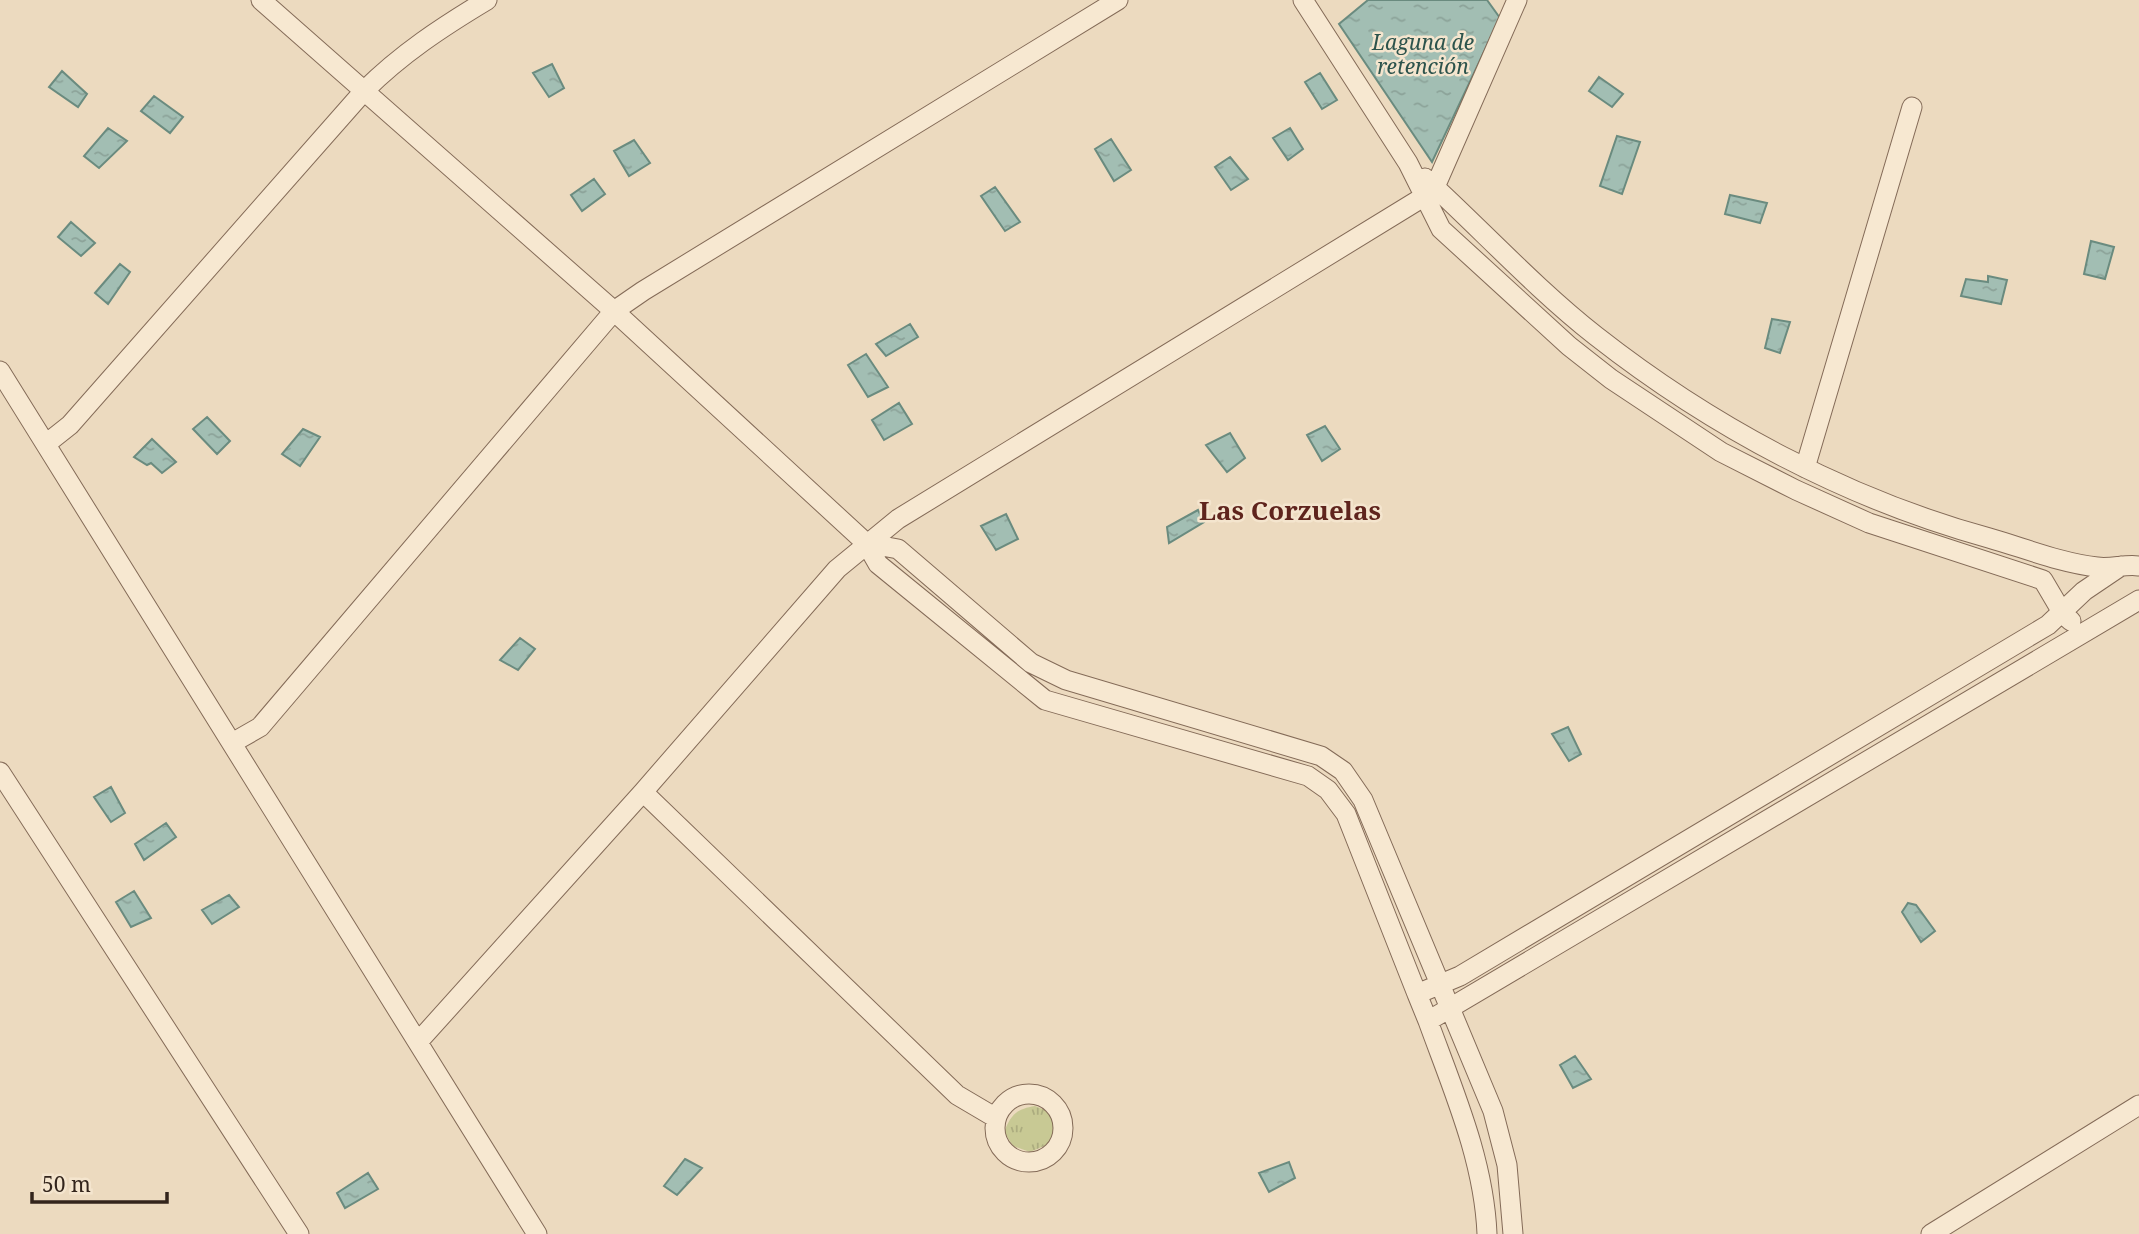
<svg xmlns="http://www.w3.org/2000/svg" width="2139" height="1234" font-family="'Noto Serif',serif">
  <defs>
    <pattern id="grass-tufts" width="24" height="20" patternUnits="userSpaceOnUse" patternTransform="scale(1.75)"><rect width="24" height="20" fill="#c8c994"/><path d="M3 7l-1-3M5 7V3M7 7l1-3M15 17l-1-3M17 17v-4M19 17l1-3" fill="none" stroke="#acac7f"/></pattern>
    <pattern id="water-ripples" width="26" height="14" patternUnits="userSpaceOnUse" patternTransform="scale(1.75)"><rect width="26" height="14" fill="#a2beb3"/><path d="M2 4q2-2 4 0t4 0M15 11q2-2 4 0t4 0" fill="none" stroke="#8ca399"/></pattern>
  </defs>
  <rect width="100%" height="100%" fill="#ecdabf"/>
  <path fill="url(#grass-tufts)" d="M1035,1106L1050,1112L1056,1126L1049,1144L1030,1152L1013,1146L1004,1132C1011,1114 1017,1109 1035,1106Z"/>
  <path fill="url(#water-ripples)" stroke="#6a8b7f" stroke-width="2" d="M1368,0H1487L1500,18L1432,162L1339,24Z
    M552,64L564,88L549,97L533,73Z
    M62,71L87,94L78,107L49,87Z
    M1320,73L1337,100L1322,109L1305,82Z
    M1599,77L1623,94L1612,107L1589,91Z
    M154,96L183,117L170,133L141,111Z
    M108,128L127,141L99,168L84,156Z
    M1290,128L1303,149L1288,160L1273,138Z
    M1617,136L1640,142L1622,194L1600,186Z
    M1111,139L1131,170L1114,181L1095,149Z
    M634,140L650,163L629,176L614,151Z
    M1230,157L1248,179L1231,190L1215,167Z
    M594,179L605,194L582,211L571,195Z
    M995,187L1020,222L1005,231L981,196Z
    M1730,195L1767,203L1760,223L1725,214Z
    M71,222L95,243L81,256L58,237Z
    M2091,241L2114,247L2105,279L2084,274Z
    M120,264L130,272L108,304L95,293Z
    M1988,276L2007,280L2001,304L1961,296L1966,279L1988,282Z
    M1772,319L1790,322L1780,353L1765,348Z
    M910,324L918,337L886,356L876,344Z
    M866,354L888,387L868,397L848,365Z
    M899,403L912,424L884,440L872,420Z
    M207,417L230,441L217,454L193,429Z
    M1325,426L1340,449L1322,461L1307,435Z
    M303,429L320,437L300,466L282,454Z
    M1230,433L1245,458L1227,472L1206,445Z
    M152,439L176,462L162,473L151,463L147,465L134,457Z
    M1198,510L1204,522L1169,543L1167,527Z
    M1006,514L1018,539L996,550L981,526Z
    M520,638L535,649L518,670L500,660Z
    M1568,727L1581,754L1569,761L1552,734Z
    M111,787L125,813L111,822L94,797Z
    M166,823L176,837L144,860L135,844Z
    M134,891L151,918L131,927L116,902Z
    M229,895L239,907L212,924L202,910Z
    M1908,903L1916,905L1935,931L1921,942L1902,912Z
    M1575,1056L1591,1079L1573,1088L1560,1065Z
    M685,1159L702,1168L677,1195L664,1186Z
    M1289,1162L1295,1178L1269,1192L1259,1173Z
    M368,1173L378,1189L345,1208L337,1193Z"/>
  <g fill="none" stroke-linecap="round" stroke-linejoin="round">
    <g stroke="#846b58" stroke-width="21">
      <path id="minor" d="M261,0L614,311L866,543
        M1303,0L1408,163L1441,229L1569,346L1611,379L1721,452L1796,490L1869,523L2043,580L2063,614L2071,621
        M1425,178C1482,230 1535,288 1596,336C1712,427 1847,499 1989,538C2024,548 2061,563 2097,567C2111,569 2125,564 2139,566
        M0,371L537,1234
        M46,444L70,425L364,91C401,54 442,27 487,0
        M1805,468L1912,107
        M2121,566L2084,591L2048,625L1460,976L1417,994L1428,1021L2139,600
        M232,743L260,727L614,311L643,291L1118,0
        M0,772L299,1234
        M643,792L957,1095L996,1118
        M1417,994L1346,814L1328,790L1308,776L1045,700L878,564L866,543L898,549L1031,663L1066,680L1321,756L1343,771L1363,800L1493,1111L1507,1165L1513,1234
        M1428,1021C1453,1090 1484,1160 1487,1234
        M418,1042L643,792L837,569L898,519L1425,196L1435,187L1517,0
        M995 1128a34 34 0 1 1 68 0a34 34 0 1 1-68 0Z
        M1931,1234L2139,1105"/>
    </g>
    <use href="#minor" stroke="#f7e8d1" stroke-width="19"/>
  </g>
  <g text-anchor="middle" dominant-baseline="central" stroke-width="5" stroke-linejoin="round" paint-order="stroke">
    <g font-size="21" font-style="italic" fill="#2c534c" stroke="#f4e5ce">
      <text x="1423" y="42">Laguna de<tspan x="1423" dy="24">retención</tspan></text>
    </g>
    <g font-size="26" font-weight="bold" fill="#5f241d" stroke="#f4e5ce">
      <text x="1290" y="510">Las Corzuelas</text>
    </g>
  </g>
  <path d="M32 1192v10h135v-10" fill="none" stroke="#33251c" stroke-width="3.5"/>
  <text x="42" y="1192" font-size="21" fill="#33251c" stroke="#f4e5ce" stroke-width="5" paint-order="stroke">50 m</text>
</svg>
